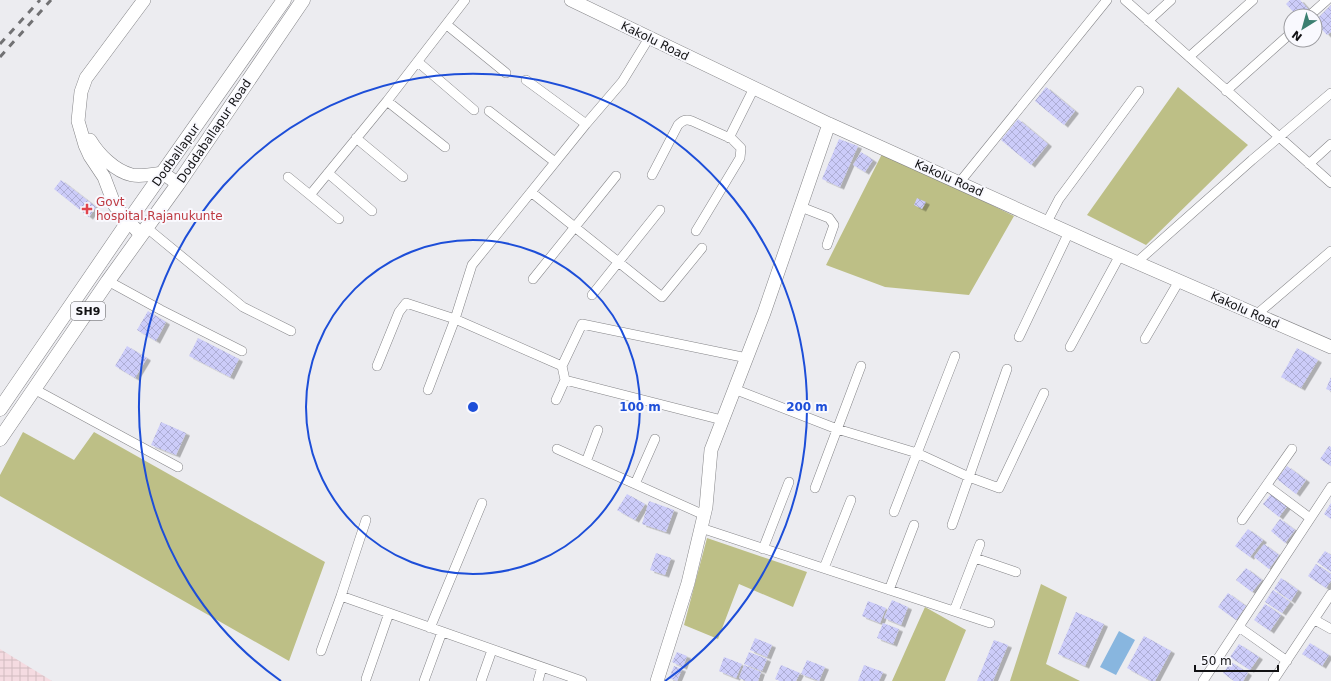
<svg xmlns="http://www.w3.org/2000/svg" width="1331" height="681" font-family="'DejaVu Sans',sans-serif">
  <defs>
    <pattern id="industrial-grid" width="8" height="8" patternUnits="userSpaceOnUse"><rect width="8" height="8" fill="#f5dbe1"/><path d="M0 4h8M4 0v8" fill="none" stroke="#d1bbc0"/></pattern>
    <pattern id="building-cross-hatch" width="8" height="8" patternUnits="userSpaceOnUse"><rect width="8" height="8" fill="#ccccf9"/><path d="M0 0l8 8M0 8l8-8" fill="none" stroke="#aeaed5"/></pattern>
    <filter id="shadow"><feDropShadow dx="4" dy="2.5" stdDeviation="0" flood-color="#0004"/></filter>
  </defs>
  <rect width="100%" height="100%" fill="#ececf0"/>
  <path fill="url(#industrial-grid)" d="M0,649L52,681H0Z"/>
  <path fill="#bdbf86" d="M1178,87L1248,145L1146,245L1087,215Z
    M883,152L1014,216L969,295L885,287L826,265Z
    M23,432L74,460L94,432L325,562L289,661L0,496V475Z
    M707,538L807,572L793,607L739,584L718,639L684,625Z
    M1041,584L1067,597L1046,664L1080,681H1010Z
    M925,607L966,630L945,681H892Z"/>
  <path fill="#88b6df" d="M1119,631L1135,640L1116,675L1100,667Z"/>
  <path fill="url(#building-cross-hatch)" filter="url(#shadow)" d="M1290,0H1300L1308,9L1300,16H1297L1286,4Z
    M1331,5V32L1327,35L1315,22V21Z
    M1046,87L1075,111L1064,125L1035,101Z
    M1018,119L1048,144L1031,165L1001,140Z
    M839,139L858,146L840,187L822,179Z
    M861,152L873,160L865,172L853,165Z
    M61,180L96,207L89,217L54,189Z
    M917,198L926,202L922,209L914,205Z
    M148,311L166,322L156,341L137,330Z
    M198,338L239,359L230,377L189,356Z
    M127,346L147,358L135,378L115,366Z
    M1297,348L1318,360L1301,388L1281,377Z
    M1331,377V391L1326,389Z
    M161,422L186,433L176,455L151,445Z
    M1329,446L1331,447V466L1320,459Z
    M1287,466L1306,480L1296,494L1277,479Z
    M1272,493L1288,505L1279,517L1263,504Z
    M627,494L645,504L635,520L617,510Z
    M649,501L674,510L666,532L642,524Z
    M1331,503V519L1324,514Z
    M1280,519L1295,530L1285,543L1271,531Z
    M1248,529L1263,540L1250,557L1235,546Z
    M1264,544L1279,555L1269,569L1254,557Z
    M1325,551L1331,555V572L1317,562Z
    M656,553L671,558L665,575L650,570Z
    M1316,564L1331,574V581L1326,588L1308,576Z
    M1246,568L1262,580L1252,592L1236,580Z
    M1281,578L1298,590L1291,601L1274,589Z
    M1273,590L1290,602L1282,613L1265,602Z
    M1228,593L1246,606L1236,620L1218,607Z
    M892,600L908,607L901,625L884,618Z
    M868,601L886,608L880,623L862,616Z
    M1265,604L1281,615L1270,631L1254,620Z
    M1076,612L1104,624L1085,666L1058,654Z
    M883,623L899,629L893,644L877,638Z
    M1144,636L1171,651L1155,681H1151L1127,668Z
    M755,638L772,645L767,657L750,650Z
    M994,640L1008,645L993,681H977Z
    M1310,643L1329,655L1322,666L1302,654Z
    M1239,644L1259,657L1250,670L1230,657Z
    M677,652L687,656L683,667L672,662Z
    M749,652L767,659L762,671L744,664Z
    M724,657L742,664L736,678L719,671Z
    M807,660L825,667L819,681L801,674Z
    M1231,662L1248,673L1243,681H1234L1223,673Z
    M744,665L761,672L758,681H746L739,678Z
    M781,665L800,673L796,681H780L775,679Z
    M864,665L883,672L879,681H858Z
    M674,666L682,669L677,681L669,678Z"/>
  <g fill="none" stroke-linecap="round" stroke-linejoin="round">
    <g stroke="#858588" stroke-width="10">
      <path id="street" d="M1125,0L1331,183
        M1309,16L1327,0
        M1148,21L1171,0
        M447,25L506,73
        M1189,57L1253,0
        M418,62L474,110
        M526,80L586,124
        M1226,91L1291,33
        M387,101L445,147
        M489,111L555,162
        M356,138L403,177
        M729,138L754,88
        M1309,164L1331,144
        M328,173L372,211
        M652,175L678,125C683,120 686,119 692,121L732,139L741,148L740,158L696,231
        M288,177L310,195
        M959,183L1107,0
        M531,192L662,297L702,248
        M801,207L829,218L834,225L827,245
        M339,219L310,195L387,101L465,0
        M1047,222L1059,199L1139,91
        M147,228L243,307L291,331
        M1137,262L1252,160L1331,93
        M533,279L616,176
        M108,281L161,310L242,351
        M592,295L660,210
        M1256,315L1331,251
        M1019,337L1069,232
        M1145,339L1179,281
        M1070,347L1120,255
        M377,366L399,312L406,303L455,319L428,390
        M562,366L455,319L472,265L586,124L622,82L649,38
        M34,389L178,467
        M734,389L837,429L917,453L969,477L999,488L1044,393
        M556,400L565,380
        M722,420L565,380L562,366L582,324L747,358
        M557,449L704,515
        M586,462L598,430
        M635,484L655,439
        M1267,486L1310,518
        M815,488L861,366
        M894,512L955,356
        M1242,520L1292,449
        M952,525L1007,369
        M701,528L990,623
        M763,549L789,482
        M975,558L1016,572
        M824,568L851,500
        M889,590L914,525
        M341,596L582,681
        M954,611L980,544
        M1315,620L1331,629
        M1239,627L1287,661
        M430,628L482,503
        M321,651L341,596L366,520
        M366,679L389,613
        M424,681L442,632
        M481,681L492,650
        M538,681L542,667
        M1203,681L1331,487
        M1273,681L1331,594"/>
    </g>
    <g stroke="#858588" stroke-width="14">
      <path id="secondary" d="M571,0L829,124L1101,247L1331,347
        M90,140C99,155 115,171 132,175C142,177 153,174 163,173L178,184
        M141,235L115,206L104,177L90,156L85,145L78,121L81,92L86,78L144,0
        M657,681L688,583L706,507L711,450L764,313L829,124"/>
    </g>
    <g stroke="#858588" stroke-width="15">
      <path id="primary" d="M0,409L128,222L284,0
        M0,439L108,281L178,184L303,0"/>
    </g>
    <use href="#street" stroke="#fff" stroke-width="9"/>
    <use href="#secondary" stroke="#fff" stroke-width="13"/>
    <use href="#primary" stroke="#fff" stroke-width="14"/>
    <path stroke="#717173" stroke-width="3" stroke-dasharray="7 7" stroke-linecap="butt" d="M0,44L40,0
      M0,57L51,0"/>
  </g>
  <g fill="none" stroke="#1d4ed8" stroke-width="2">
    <circle cx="473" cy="407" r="167"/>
    <path d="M281 681A334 334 0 1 1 665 681"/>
  </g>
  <path fill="#e0444e" stroke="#f9f9fe" stroke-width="1.5" d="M85 203h4v4h4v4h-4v4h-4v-4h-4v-4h4z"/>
  <g text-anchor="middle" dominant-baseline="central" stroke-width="4" stroke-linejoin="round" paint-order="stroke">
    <rect fill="#f9f9fe" stroke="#57575a" stroke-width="1" x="71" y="302" width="34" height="18" rx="3"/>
    <g font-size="11" font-weight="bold" fill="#111113">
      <text x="88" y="311">SH9</text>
    </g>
    <g font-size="12" fill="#111113" stroke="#f9f9fe">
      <text transform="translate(655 41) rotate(26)">Kakolu Road</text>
      <text transform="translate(214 131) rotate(-56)">Doddaballapur Road</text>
      <text transform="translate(176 155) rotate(-55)">Dodballapur</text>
      <text transform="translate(949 178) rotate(24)">Kakolu Road</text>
      <text transform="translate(1245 310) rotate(24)">Kakolu Road</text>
    </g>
    <g font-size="12" fill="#be3a42" stroke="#f9f9fe" text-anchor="start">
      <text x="96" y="202">Govt<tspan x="96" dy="14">hospital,Rajanukunte</tspan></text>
    </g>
  </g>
  <circle cx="473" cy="407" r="6" fill="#1d4ed8" stroke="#f9f9fe" stroke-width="2"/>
  <g font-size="12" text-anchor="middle" font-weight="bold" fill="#1d4ed8" stroke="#f9f9fe" stroke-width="4" stroke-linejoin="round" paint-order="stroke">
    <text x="640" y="411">100 m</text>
    <text x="807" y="411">200 m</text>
  </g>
  <g transform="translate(1303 28) rotate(217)"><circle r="19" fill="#f9f9fe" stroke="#9c9ca0"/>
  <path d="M0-3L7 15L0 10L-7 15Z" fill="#3b7f71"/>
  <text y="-6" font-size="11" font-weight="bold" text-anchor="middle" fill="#111113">N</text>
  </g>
  <path d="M1195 665v6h83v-6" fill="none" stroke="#111113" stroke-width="2"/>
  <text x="1201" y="665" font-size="12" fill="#111113" stroke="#f9f9fe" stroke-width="3" paint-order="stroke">50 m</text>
</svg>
